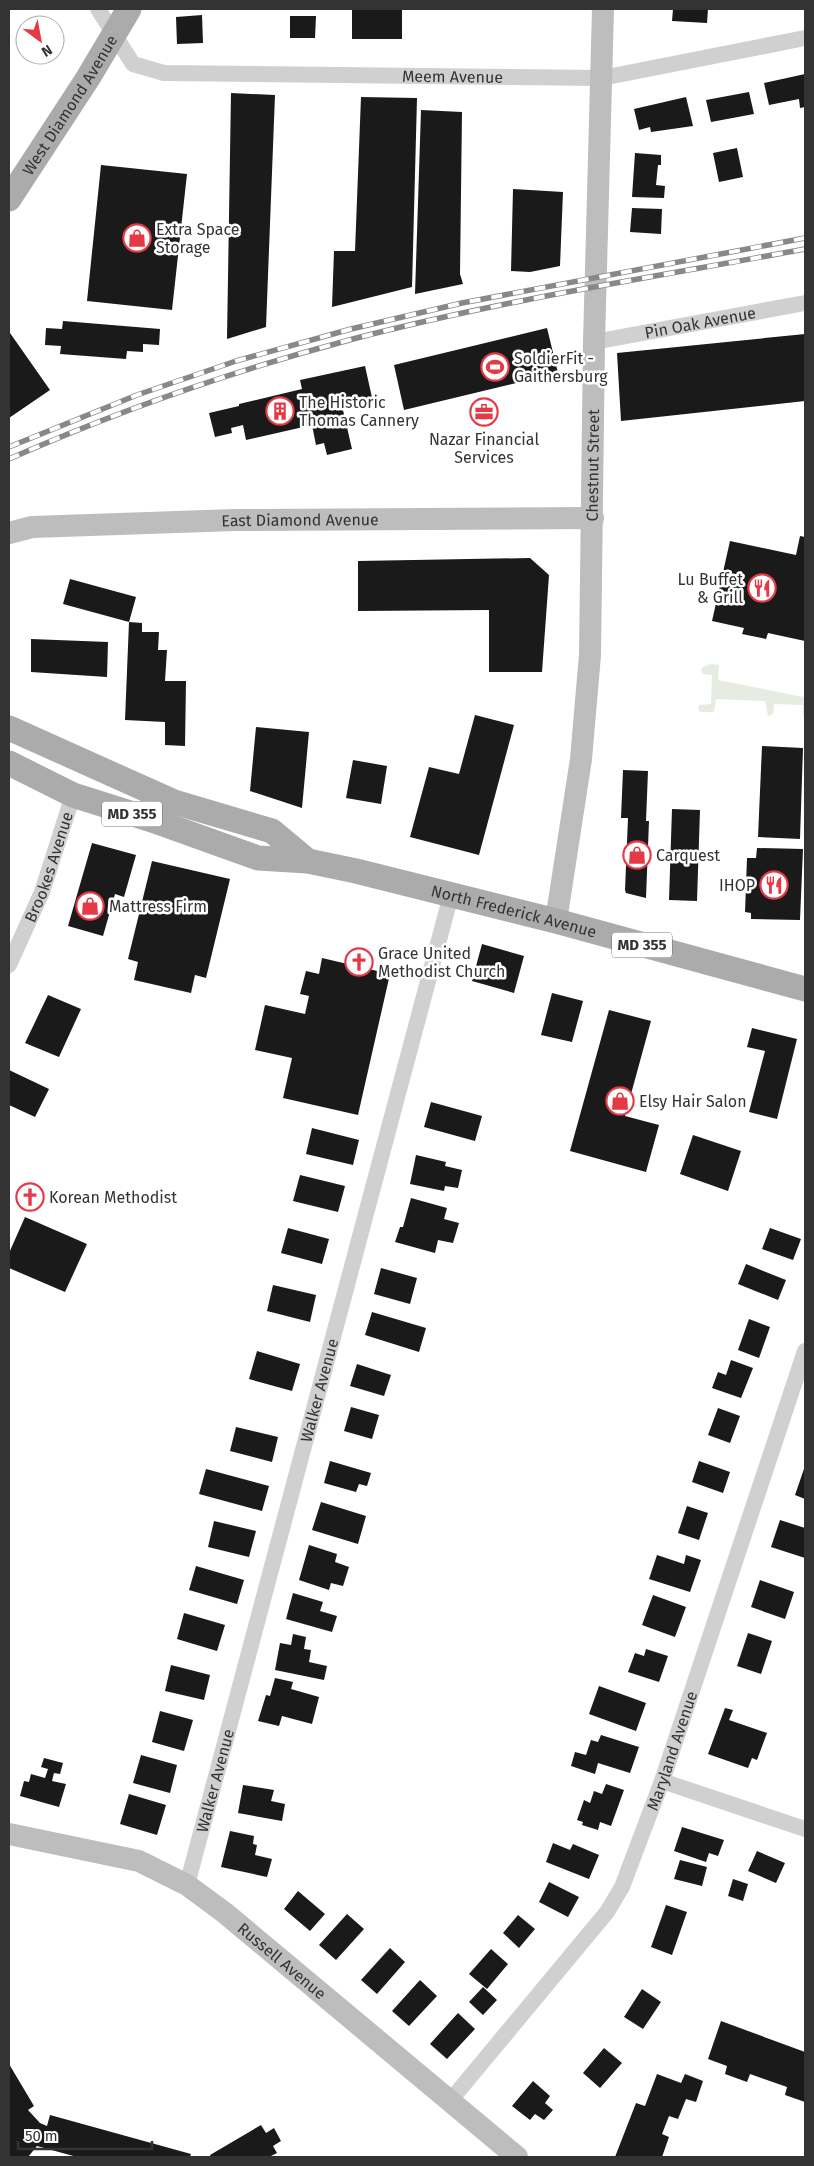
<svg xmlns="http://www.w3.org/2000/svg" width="814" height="2166" font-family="'Fira Sans',sans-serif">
  <rect width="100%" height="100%" fill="#fff"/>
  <path fill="#e6ecdf" d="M710,664L719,665L718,680L804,697L805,694V717L803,716V705L774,704L773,714L768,716L765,701L716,699L714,712H700L698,707L700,705L711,704L712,675L703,674L701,670L703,667Z"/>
  <path fill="#1a1a1a" d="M352,9H402V39H352Z
    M673,9H708L707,23L672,21Z
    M202,15L203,43L177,44L176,17Z
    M290,16H316L315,38H290Z
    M805,74V107L800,108L799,99L769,105L764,83Z
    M749,92L754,114L711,122L706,100Z
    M231,93L275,95L266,327L227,339Z
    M361,97L417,98L412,287L332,307L334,251H355Z
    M686,97L693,126L651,132L650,127L639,130L634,109Z
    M421,110L462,112L460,274L463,284L415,294Z
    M737,148L743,177L719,182L713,153Z
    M635,153L661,155V165H658L656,185L665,186L664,198L632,197Z
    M101,165L187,174L172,310L87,301Z
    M513,189L563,192L560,266L530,272L511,271Z
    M632,208L662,209L661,234L630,232Z
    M63,321L160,329L159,345L143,344V352L127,351L126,359L60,354L61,346L45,345L46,328L62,329Z
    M547,328L558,373L404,410L394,365Z
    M10,333L50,390L9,418V334Z
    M805,334V401L621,421L617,353Z
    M365,366L373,402L343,410L352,449L327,455L324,443L316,445L312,425L246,440L243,425L231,428L232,433L215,437L209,413L239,406V404L302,389L300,380Z
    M800,536L805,537V641L768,633L766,639L742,634L744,628L712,621L730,541L796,555Z
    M530,558L549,575L542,672H489V610L358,611V561Z
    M70,579L136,597L129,622L63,604Z
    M129,622L142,623V632H159L158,650H167L165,681H186L185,746L165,745V722L125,720Z
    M31,639L108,642L107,677L31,672Z
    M475,715L514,725L479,855L410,837L429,767L459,774Z
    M256,727L309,732L302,808L250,791Z
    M762,746L803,748L800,839L758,837Z
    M353,760L387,766L381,804L346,798Z
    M623,770L648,771L646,821H649L646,898L626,893L625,890L628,818H621Z
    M672,809L700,810L697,901L669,900Z
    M92,843L136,855L124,897L115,894L103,936L68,926Z
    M757,848L803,849L800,920L751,919V913L745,912L747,858H756Z
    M152,861L230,879L206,978L195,975L191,993L134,980L138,962L128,959Z
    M482,944L524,956L514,993L472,981Z
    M322,958L390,974L358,1115L283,1098L292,1058L255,1050L265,1005L305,1014L309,996L300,994L306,971L319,974Z
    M552,993L583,1001L572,1042L541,1035Z
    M48,995L81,1009L59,1057L25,1043Z
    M609,1010L651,1021L625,1116L659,1125L646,1172L570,1151Z
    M752,1028L797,1039L777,1119L749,1112L765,1051L747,1047Z
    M9,1070L49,1089L35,1117L9,1105Z
    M431,1102L482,1116L475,1141L424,1127Z
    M312,1128L359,1140L353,1165L306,1154Z
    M693,1135L741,1151L728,1191L680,1174Z
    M416,1155L446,1162L445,1166L462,1170L458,1188L445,1186L444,1191L410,1184Z
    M300,1175L345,1186L338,1212L293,1201Z
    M411,1198L447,1208L444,1219L459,1223L453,1243L438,1240L435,1253L395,1242L400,1227H403Z
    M25,1217L87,1244L65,1292L9,1268V1253Z
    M288,1228L329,1239L322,1264L281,1253Z
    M770,1228L801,1239L793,1260L762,1249Z
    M746,1264L786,1280L778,1300L738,1284Z
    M381,1268L417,1278L410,1304L374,1294Z
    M273,1285L316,1295L310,1322L267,1311Z
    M372,1312L426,1328L419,1352L365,1335Z
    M749,1319L770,1327L759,1358L738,1350Z
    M257,1351L300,1364L292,1391L249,1379Z
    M731,1360L753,1368L741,1398L712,1388L718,1372L726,1375Z
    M357,1364L391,1375L384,1396L350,1386Z
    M351,1407L379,1415L372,1439L344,1431Z
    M718,1408L740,1416L730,1443L708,1435Z
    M236,1427L278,1437L272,1462L230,1451Z
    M330,1461L371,1473L367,1486L359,1484L356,1492L324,1483Z
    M699,1461L730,1472L723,1493L692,1482Z
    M805,1466V1499L795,1495Z
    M206,1469L269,1486L262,1511L199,1494Z
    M321,1502L366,1516L358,1544L312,1530Z
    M687,1506L708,1513L699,1540L678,1533Z
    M780,1520L805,1528V1558L771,1547Z
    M214,1521L256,1531L249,1557L208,1547Z
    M309,1545L337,1554L335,1562L349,1567L343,1586L331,1583L329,1590L299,1580Z
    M657,1555L684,1564L686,1555L701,1560L690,1592L649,1579Z
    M196,1566L244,1580L237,1604L189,1590Z
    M760,1580L794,1592L785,1619L751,1607Z
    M293,1593L323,1602L320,1611L337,1616L332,1632L286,1619Z
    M653,1595L686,1607L675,1637L642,1625Z
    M184,1613L225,1625L217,1651L177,1639Z
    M748,1633L772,1641L761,1674L737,1666Z
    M293,1634L306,1637L304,1649L311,1650L309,1662L327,1666L324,1680L275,1670L280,1643L291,1645Z
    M646,1649L668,1656L659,1682L628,1672L635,1653L644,1656Z
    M171,1665L210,1675L204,1700L165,1691Z
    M275,1678L293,1682L291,1689L319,1697L312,1724L282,1716L279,1726L258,1721L266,1695L270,1696Z
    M599,1686L646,1703L636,1731L589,1714Z
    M725,1708L733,1710L729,1720L767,1733L757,1760L752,1758L748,1768L708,1754Z
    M160,1711L193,1720L184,1751L152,1742Z
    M601,1735L639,1747L630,1773L598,1763L595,1774L571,1766L575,1752L586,1755L591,1740L598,1742Z
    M141,1755L177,1765L170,1793L133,1783Z
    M44,1758L63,1763L60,1774L54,1773L52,1781L66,1784L59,1807L20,1796L24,1781L29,1782L31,1774L45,1778L48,1769L41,1767Z
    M606,1784L624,1790L611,1826L600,1822L598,1830L582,1825L583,1822L577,1820L584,1800L590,1803L594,1791L602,1794Z
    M243,1785L274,1790L271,1801L285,1804L282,1821L238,1813Z
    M129,1794L166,1805L157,1835L120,1824Z
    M682,1827L724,1840L718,1856L709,1853L706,1862L674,1851Z
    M230,1831L254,1836L253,1844L257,1845L255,1855L272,1859L267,1877L221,1867Z
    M553,1843L570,1850L573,1844L599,1855L589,1879L546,1862Z
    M757,1851L785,1863L776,1883L748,1871Z
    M680,1860L707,1867L702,1886L674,1879Z
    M733,1879L748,1884L743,1901L728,1896Z
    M549,1882L579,1897L568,1917L539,1902Z
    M298,1891L325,1914L310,1931L284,1909Z
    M666,1905L687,1912L672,1955L651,1947Z
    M347,1914L364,1929L336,1960L319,1945Z
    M518,1915L535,1929L519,1948L503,1933Z
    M390,1948L405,1962L377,1994L361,1980Z
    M491,1949L508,1964L487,1989L469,1974Z
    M420,1980L437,1996L409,2026L392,2011Z
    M483,1987L497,2000L483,2015L469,2002Z
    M642,1989L661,2002L643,2029L624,2017Z
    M458,2013L475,2029L447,2059L430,2044Z
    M721,2021L805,2052V2102L785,2095L787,2087L750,2074L747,2082L725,2074L727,2066L708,2059Z
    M604,2048L622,2063L600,2088L583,2073Z
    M9,2064L34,2106L28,2110L40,2123L47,2126L50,2115L191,2154L190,2157H77L37,2146L28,2157H9Z
    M657,2074L681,2083L685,2074L703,2081L696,2102L686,2099L678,2119L669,2116L662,2134L669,2137L662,2157H615L636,2103L645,2106Z
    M533,2081L550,2096L545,2103L553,2110L544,2120L535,2114L530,2120L512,2106Z
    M261,2125L266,2133L274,2128L281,2141L273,2146L277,2153L269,2157H211L210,2155Z"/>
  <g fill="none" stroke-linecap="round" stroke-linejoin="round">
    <g stroke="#d0d0d0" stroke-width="16">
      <path id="s1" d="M98,9L133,64L164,73L602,78L805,38"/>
      <path id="s2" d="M594,342L805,303"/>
      <path id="s3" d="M9,965L42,892L73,795"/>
      <path d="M662,1781L805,1829"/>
      <path id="s4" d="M187,1885L451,895"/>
      <path id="s5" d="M450,2101L607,1912L622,1887L662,1781L805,1351"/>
    </g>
    <g stroke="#bdbdbd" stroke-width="22">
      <path id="s6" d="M9,533L32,527L235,520L593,518"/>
      <path id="s7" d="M556,921L581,759L590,655L594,342L603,9"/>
      <path id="s8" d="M9,1834L139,1861L187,1885L225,1913L517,2157"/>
    </g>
    <g stroke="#ababab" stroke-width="25">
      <path id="s9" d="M9,199L88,78L129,9"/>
      <path d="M9,728L174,802L272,831L308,861"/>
      <path id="s10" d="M9,763L73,795L152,820L258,858L308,861L356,871L556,921L805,989"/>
    </g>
    <g stroke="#888" stroke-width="5.5">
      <path id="rail" d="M9,447L137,395L236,361L351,329L462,303L805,238
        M9,459C120,410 236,370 353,339C502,300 655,277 805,249"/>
    </g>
    <use href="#rail" stroke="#fff" stroke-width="4" stroke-dasharray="11" stroke-linecap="butt"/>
  </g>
  <defs>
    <g id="shop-ring" transform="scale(1.4375)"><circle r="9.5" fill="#fff" stroke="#e63946" stroke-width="1.5"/><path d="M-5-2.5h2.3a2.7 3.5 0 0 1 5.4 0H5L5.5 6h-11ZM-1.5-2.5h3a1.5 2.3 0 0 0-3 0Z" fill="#e63946"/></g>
    <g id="stadium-ring" transform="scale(1.4375)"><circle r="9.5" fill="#fff" stroke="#e63946" stroke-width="1.5"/><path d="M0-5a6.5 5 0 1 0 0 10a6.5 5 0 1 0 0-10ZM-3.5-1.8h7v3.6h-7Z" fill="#e63946"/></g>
    <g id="building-ring" transform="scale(1.4375)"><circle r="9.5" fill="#fff" stroke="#e63946" stroke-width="1.5"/><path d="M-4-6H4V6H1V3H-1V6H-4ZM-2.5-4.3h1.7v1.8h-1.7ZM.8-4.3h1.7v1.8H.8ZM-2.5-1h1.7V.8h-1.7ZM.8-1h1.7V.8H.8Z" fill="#e63946"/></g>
    <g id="office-ring" transform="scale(1.4375)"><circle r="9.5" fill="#fff" stroke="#e63946" stroke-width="1.5"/><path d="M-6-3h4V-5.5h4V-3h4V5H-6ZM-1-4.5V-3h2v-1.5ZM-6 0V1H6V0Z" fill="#e63946"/></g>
    <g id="restaurant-ring" transform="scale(1.4375)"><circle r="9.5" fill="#fff" stroke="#e63946" stroke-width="1.5"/><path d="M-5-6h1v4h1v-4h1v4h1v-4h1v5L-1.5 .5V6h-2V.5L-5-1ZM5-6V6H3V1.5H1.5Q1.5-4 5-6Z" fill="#e63946"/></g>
    <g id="church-ring" transform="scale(1.4375)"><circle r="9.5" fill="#fff" stroke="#e63946" stroke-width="1.5"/><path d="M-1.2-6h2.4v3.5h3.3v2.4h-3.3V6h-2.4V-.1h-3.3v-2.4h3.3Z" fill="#e63946"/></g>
  </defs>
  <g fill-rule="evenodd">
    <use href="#shop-ring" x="137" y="238"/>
    <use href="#stadium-ring" x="495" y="367"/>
    <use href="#building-ring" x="280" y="411"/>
    <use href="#office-ring" x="484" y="412"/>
    <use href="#restaurant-ring" x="762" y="588"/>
    <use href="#shop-ring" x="637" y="855"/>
    <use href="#restaurant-ring" x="774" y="885"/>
    <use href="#shop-ring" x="90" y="906"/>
    <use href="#church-ring" x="359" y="962"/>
    <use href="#shop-ring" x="620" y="1101"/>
    <use href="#church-ring" x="30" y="1197"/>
  </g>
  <g text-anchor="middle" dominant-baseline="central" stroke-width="5" stroke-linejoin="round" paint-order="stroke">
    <g fill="#fff" stroke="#707070" stroke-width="1">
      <rect x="102" y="801.5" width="60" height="25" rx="4"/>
      <rect x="612" y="932.5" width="60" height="25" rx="4"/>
    </g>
    <g font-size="15" font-weight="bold" fill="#333">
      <text x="132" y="814">MD 355</text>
      <text x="642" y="945">MD 355</text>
    </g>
    <g font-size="16" fill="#333" stroke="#fff">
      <text stroke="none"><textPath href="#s1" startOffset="386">Meem Avenue</textPath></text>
      <text stroke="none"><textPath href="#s9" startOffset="112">West Diamond Avenue</textPath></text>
      <text stroke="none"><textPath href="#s2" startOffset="108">Pin Oak Avenue</textPath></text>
      <text stroke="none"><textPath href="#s7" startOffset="458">Chestnut Street</textPath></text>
      <text stroke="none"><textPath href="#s6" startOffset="292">East Diamond Avenue</textPath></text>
      <text stroke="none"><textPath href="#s3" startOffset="106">Brookes Avenue</textPath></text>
      <text stroke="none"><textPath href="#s10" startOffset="529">North Frederick Avenue</textPath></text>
      <text stroke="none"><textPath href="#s4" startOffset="512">Walker Avenue</textPath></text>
      <text stroke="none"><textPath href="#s5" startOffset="420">Maryland Avenue</textPath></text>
      <text stroke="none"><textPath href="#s4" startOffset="108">Walker Avenue</textPath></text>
      <text stroke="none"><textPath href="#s8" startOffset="308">Russell Avenue</textPath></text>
    </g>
    <g font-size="16" fill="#333" stroke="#fff" text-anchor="start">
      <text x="156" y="229">Extra Space<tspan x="156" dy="18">Storage</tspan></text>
      <text x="514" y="358">SoldierFit -<tspan x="514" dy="18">Gaithersburg</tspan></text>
      <text x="299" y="402">The Historic<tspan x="299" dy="18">Thomas Cannery</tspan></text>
      <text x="484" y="439" text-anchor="middle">Nazar Financial<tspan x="484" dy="18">Services</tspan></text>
      <text x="743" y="579" text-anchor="end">Lu Buffet<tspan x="743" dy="18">&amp; Grill</tspan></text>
      <text x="656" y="855">Carquest</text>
      <text x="755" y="885" text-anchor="end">IHOP</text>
      <text x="109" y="906">Mattress Firm</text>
      <text x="378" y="953">Grace United<tspan x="378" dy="18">Methodist Church</tspan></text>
      <text x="639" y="1101">Elsy Hair Salon</text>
      <text x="49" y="1197">Korean Methodist</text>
    </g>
  </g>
  <rect width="814" height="2166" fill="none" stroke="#333333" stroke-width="20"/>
  <g transform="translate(40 40) rotate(148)"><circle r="24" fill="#ffffff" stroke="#adadad"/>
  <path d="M0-4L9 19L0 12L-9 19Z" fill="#e63946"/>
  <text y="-8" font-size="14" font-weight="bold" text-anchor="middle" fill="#333333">N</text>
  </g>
  <path d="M18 2141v8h134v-8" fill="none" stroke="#333333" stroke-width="2.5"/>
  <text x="25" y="2141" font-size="15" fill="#333333" stroke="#ffffff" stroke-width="4" paint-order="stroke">50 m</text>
</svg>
